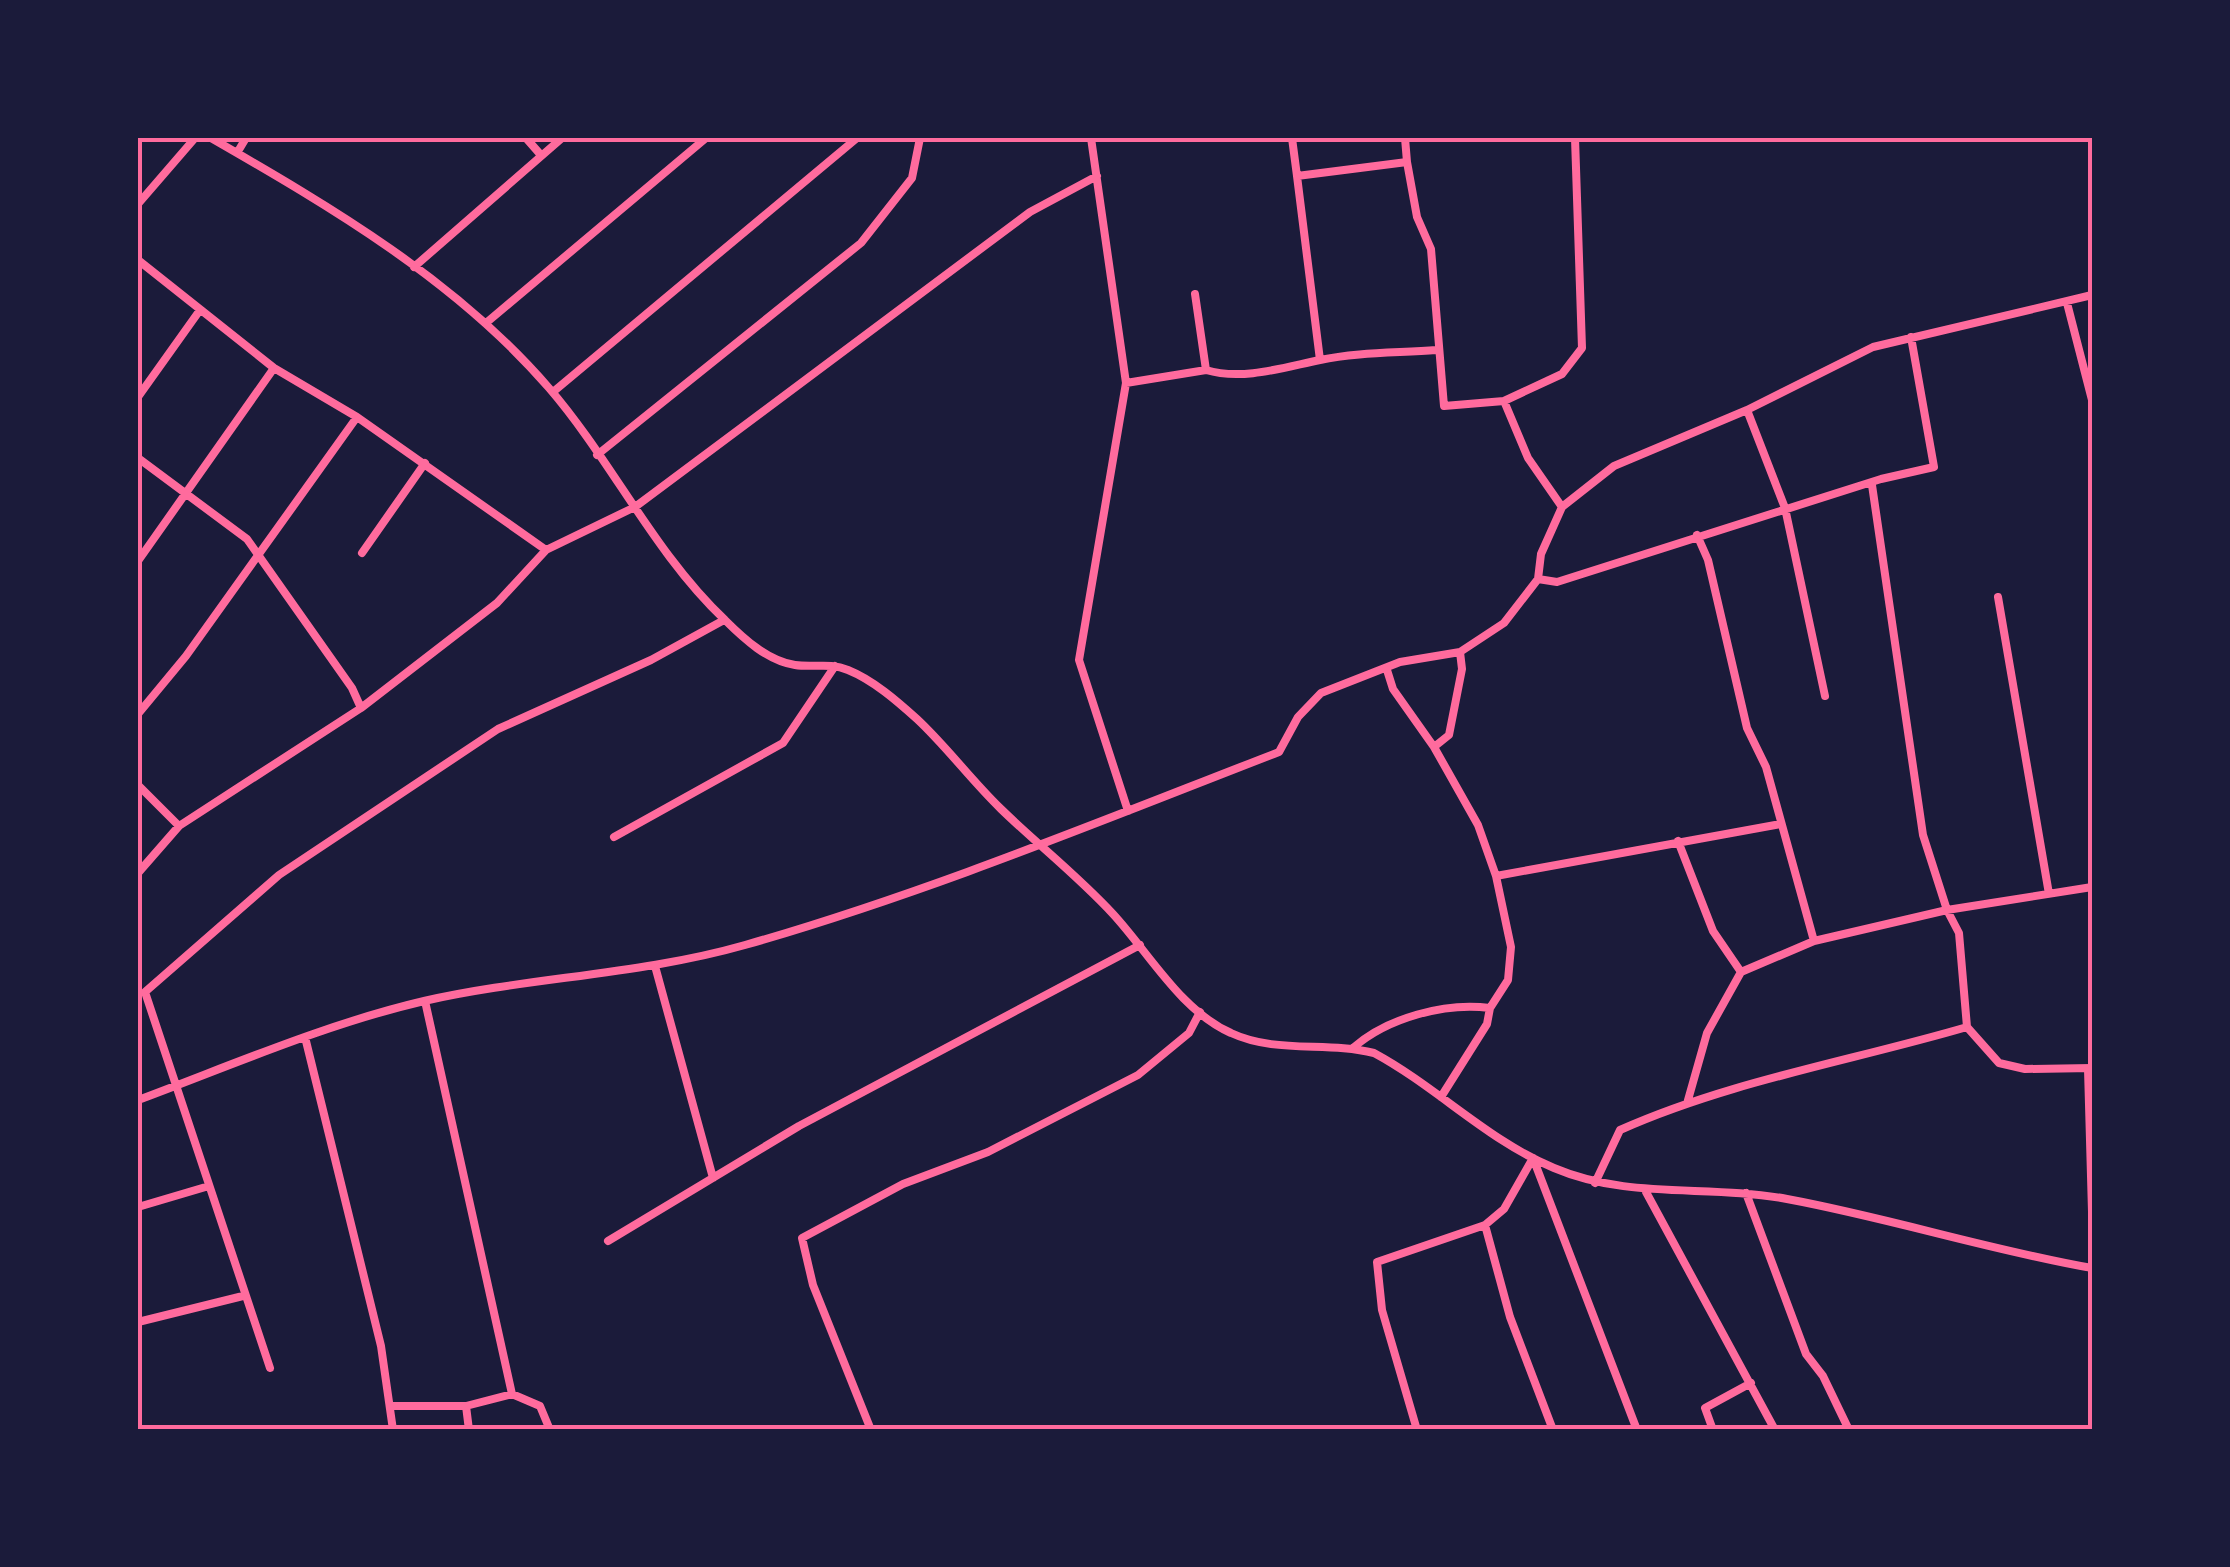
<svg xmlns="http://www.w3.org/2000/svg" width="2230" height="1567" font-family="Quicksand,sans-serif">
  <rect width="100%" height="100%" fill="#1b1b3a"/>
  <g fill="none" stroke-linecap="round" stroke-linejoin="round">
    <path stroke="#ff6b9d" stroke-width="8" d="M211,138C331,207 457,281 549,388C612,461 654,553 725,620C744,639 768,661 795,665C814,668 829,662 848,670C873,680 897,701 917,719C947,747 971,780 1001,809C1037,844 1078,876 1113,914C1149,953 1181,1011 1231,1033C1276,1054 1327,1041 1374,1053C1437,1087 1487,1140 1554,1168C1629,1200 1708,1184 1787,1199C1890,1218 1989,1250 2092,1268
      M526,138L540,154
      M1091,138L1126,383L1079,660L1128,811
      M1292,138L1297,176L1407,162L1405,138
      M237,153L246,138
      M1407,162L1417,217L1431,249L1444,406L1504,401L1562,374L1582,348L1575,138
      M1297,176L1320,360
      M138,204L195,138
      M138,260L274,368L357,417L546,550
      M414,267L562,138
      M1195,294L1206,370
      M2067,303L2092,400
      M486,323L706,138
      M1126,383L1206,370C1243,381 1285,367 1320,360C1357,352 1399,353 1436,350
      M553,392L857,138
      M138,397L200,310
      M1504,401L1528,458L1562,507
      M597,455L861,243L912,178L920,138
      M138,458L247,539L352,688L361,708
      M1872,485L1923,835L1947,910L1959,933L1967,1027L1999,1063L2025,1069L2092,1068
      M1697,535L1708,560L1747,728L1766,767L1814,941
      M362,553L425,463
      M138,561L274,368
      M1538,579L1557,582L1881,479L1934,467L1911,337
      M1998,597L2049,894
      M1387,670L1393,689L1434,747L1478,825L1496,876L1511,947L1508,980L1490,1008L1487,1024L1441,1097
      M1825,696L1785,508L1747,410L1873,347L2092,295
      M138,714L186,656L357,417
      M1434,747L1449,735L1462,669L1460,652
      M138,785L179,826
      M614,837L783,743L835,666
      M1678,841L1713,931L1741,972
      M138,873L179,826L361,708L497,603L546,550L635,507L1030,212L1097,176
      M1496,876L1781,824
      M655,966L713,1178
      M425,1001L512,1394
      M305,1037L381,1346L393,1430
      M1353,1048C1387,1018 1445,1002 1490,1008
      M2088,1069L2092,1212
      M138,1100C232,1065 326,1024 424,1001C530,977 640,975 745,945C927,893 1103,820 1279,752L1298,717L1321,693L1400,662L1460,652L1504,623L1538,579L1541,554L1562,507L1614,466L1747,410
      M1688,1100L1707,1033L1741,972L1814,941L1947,910L2092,887
      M1533,1158L1637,1430
      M1595,1183L1620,1130C1730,1081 1851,1061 1967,1027
      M1646,1192L1775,1430
      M1746,1193L1806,1354L1823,1376L1849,1430
      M138,1207L209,1186
      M1485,1225L1510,1317L1553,1430
      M608,1241L799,1126L1140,945
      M138,1322L243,1296
      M270,1368L145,992L279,875L498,729L651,660L724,620
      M391,1406H466L512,1394L540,1406L550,1430
      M466,1406L469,1430
      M871,1430L813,1285L802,1238L903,1184L988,1152L1138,1075L1189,1033L1200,1012
      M1417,1430L1382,1310L1377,1262L1485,1225L1504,1209L1533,1158
      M1713,1430L1705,1408L1751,1383"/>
  </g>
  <rect width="2230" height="1567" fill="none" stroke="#1b1b3a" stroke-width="280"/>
  <rect x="140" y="140" width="1950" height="1287" fill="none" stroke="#ff6b9d" stroke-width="4"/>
</svg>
